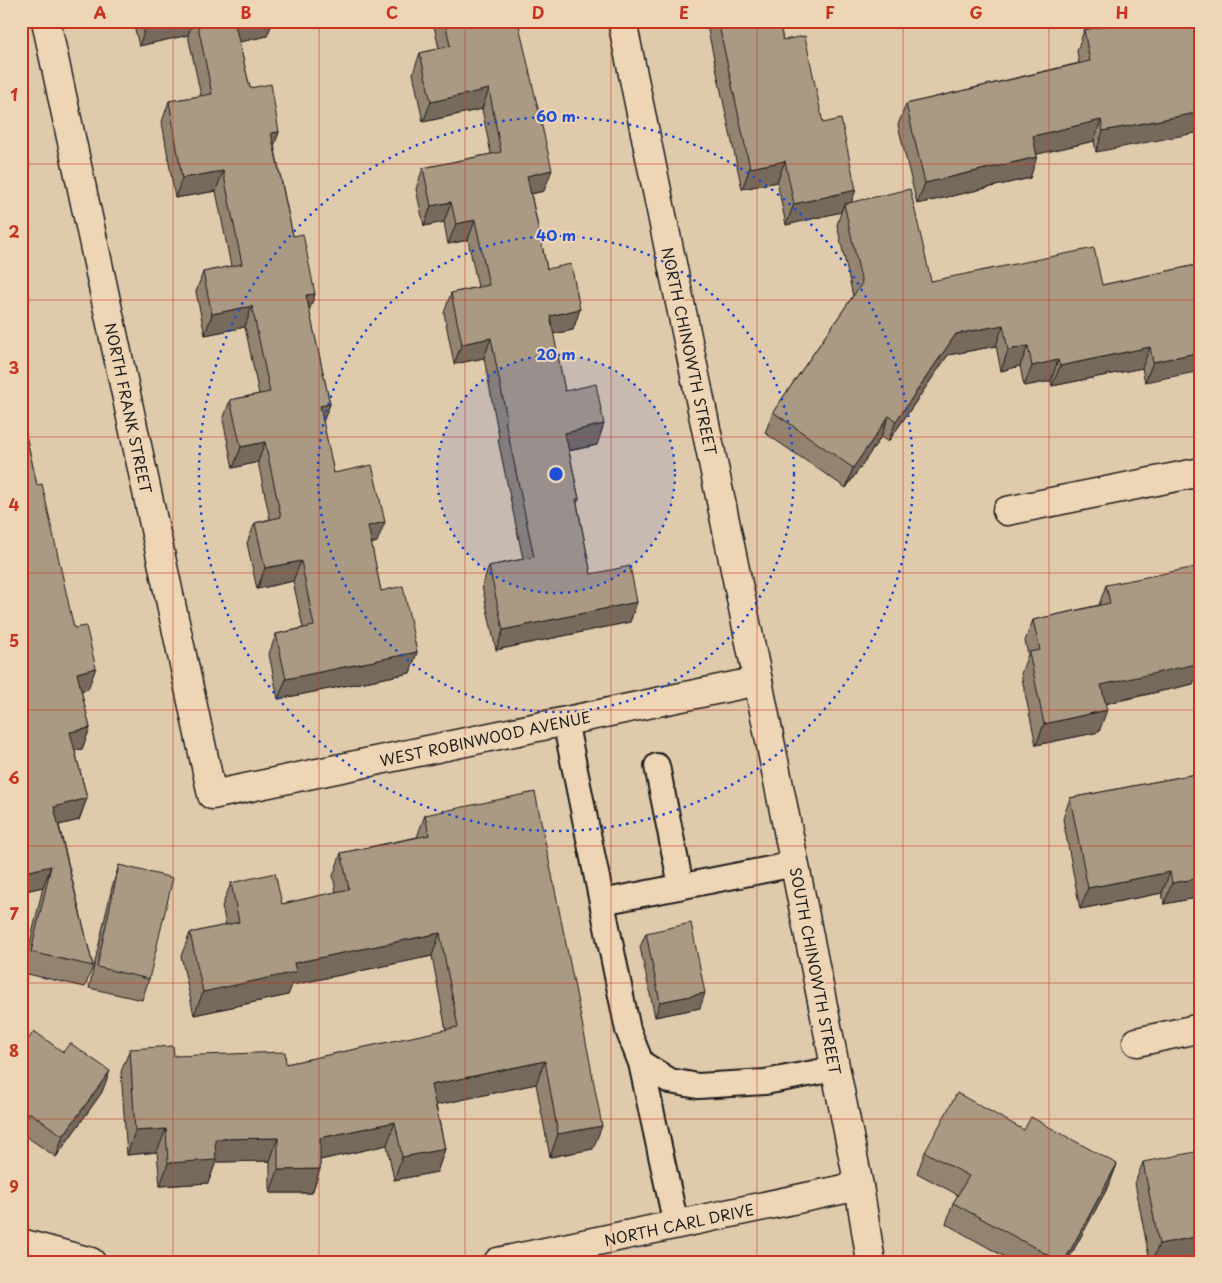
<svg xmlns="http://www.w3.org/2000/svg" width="1222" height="1283" font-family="'Playpen Sans',sans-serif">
  <rect width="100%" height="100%" fill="#e0caac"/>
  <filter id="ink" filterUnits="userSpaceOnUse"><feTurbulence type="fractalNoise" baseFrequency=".02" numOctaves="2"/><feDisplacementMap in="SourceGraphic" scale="10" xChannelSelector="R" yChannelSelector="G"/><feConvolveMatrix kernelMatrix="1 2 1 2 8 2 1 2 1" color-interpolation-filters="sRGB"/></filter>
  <g filter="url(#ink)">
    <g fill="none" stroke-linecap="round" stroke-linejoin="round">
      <g stroke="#1c1c1c" stroke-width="28">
        <path id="service" d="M565,721L628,1030L641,1063L670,1081L698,1086L765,1082L835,1069
          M657,766L681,886
          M602,902L795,864
          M641,1063L676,1225"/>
      </g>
      <g stroke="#1c1c1c" stroke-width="31">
        <path id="minor" d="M46,21L212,795L758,681
          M1007,511L1201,472
          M1137,1042L1201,1028
          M21,1243L91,1262
          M498,1262L859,1186"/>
      </g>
      <g stroke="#1c1c1c" stroke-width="31">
        <path id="tertiary" d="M622,21L758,681L859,1186L871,1262"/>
      </g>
      <use href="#service" stroke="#edd5b5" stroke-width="24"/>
      <use href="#minor" stroke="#edd5b5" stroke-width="28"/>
      <use href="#tertiary" stroke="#edd5b5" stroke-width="28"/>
    </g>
    <path fill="#928471" stroke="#1c1c1c" d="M133,21H273L267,36L239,42L250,88L279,132L274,145L293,236L315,294L309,310L330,404L323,422L334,473L377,542L371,544L381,591L417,652L410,673L278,699L269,654L276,634L303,628L293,581L257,589L247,543L255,523L270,519L258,462L233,468L223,420L230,400L259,394L245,327L205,335L196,292L203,272L231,266L216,191L175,198L162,122L169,101L201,96L188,35L139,46Z
      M433,21H518L544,191L531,194L547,269L580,309L573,330L553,334L565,391L597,445L569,451L579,499L577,503L591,574L637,602L630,622L496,650L482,586L489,566L523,559L498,440L499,437L484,358L454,364L444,313L451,293L478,287L468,240L448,244L444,222L424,226L416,189L423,168L491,154L482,109L423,122L413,73L420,53L439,49Z
      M706,21H779L783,40L823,123L851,202L931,281L1102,285L1201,264L1145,382L1142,368L1052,386L1051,381L1024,386L1020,366L1001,371L996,346L948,355L888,442L881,437L846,488L765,433L773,412L853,296L837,225L841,212L786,225L777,182L742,189Z
      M1156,21L1096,152L1094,141L1037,154L1030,178L917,204L898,125L906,104L1079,63L1077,51L1084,30L1137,25Z
      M21,413L37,485L88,689L81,691L90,728L82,749L75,751L87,798L79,820L59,825L93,966L85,987L23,973L43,887L21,892Z
      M1106,585L1200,665L1193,684L1105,704L1099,732L1036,745L1021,674L1028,654L1025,641L1033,620L1099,605Z
      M1201,773V897L1164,904L1162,893L1080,909L1063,819L1070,798Z
      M425,815L593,1149L550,1157L536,1084L436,1105L445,1149L437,1172L394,1180L387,1145L320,1160V1169L312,1193H270V1161L216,1162L208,1183L160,1186L157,1152L127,1155L121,1072L130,1049L174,1056L286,1064L446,1030L432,956L292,985L288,995L194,1015L181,956L190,933L226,925L222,906L231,883L282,904L336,892L333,876L341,853L417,837Z
      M119,865L149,979L142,1000L89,988L112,887Z
      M646,933L700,1008L655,1017L640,947Z
      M21,1041L102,1092L56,1157L21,1133Z
      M1024,1130L1117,1164L1109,1185L1067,1262H1014L946,1224L953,1203L958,1195L917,1173L925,1152Z
      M1143,1162L1201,1256L1170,1262H1150L1135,1183Z"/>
    <path fill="#776b5c" stroke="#1c1c1c" d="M167,21H193L188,35L139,46L146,26Z
      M250,21H273L267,36L227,45L235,25Z
      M489,89L482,109L423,122L431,102Z
      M1201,112V132L1096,152L1103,131Z
      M1101,120L1094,141L1025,157L1033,136Z
      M279,132L272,152L271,133Z
      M1037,157L1030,178L917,204L925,183Z
      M785,161L777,182L742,189L750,168Z
      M552,170L544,191L520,196L527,176Z
      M223,171L216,191L175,198L182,178Z
      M856,190L848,211L844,204L841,212L786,225L794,204Z
      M451,202L444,222L424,226L431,206Z
      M475,220L468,240L448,244L456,224Z
      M315,294L308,314L306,295Z
      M252,306L245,327L205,335L212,314Z
      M580,309L573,330L542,336L550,316Z
      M1003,325L996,346L948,355L888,442L896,421L956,334Z
      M491,338L484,358L454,364L462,344Z
      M1028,346L1020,366L1001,371L1008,350Z
      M1150,347L1142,368L1052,386L1060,366Z
      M1201,352V371L1145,382L1153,362Z
      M1058,360L1051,381L1024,386L1032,366Z
      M330,404L322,424L320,406Z
      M889,416L881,437L846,488L853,468Z
      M604,424L597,445L557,453L565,433Z
      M265,442L258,462L233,468L241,447Z
      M385,522L377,542L361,546L368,526Z
      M301,561L293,581L257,589L265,568Z
      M637,602L630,622L496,650L503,630Z
      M1201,645V665L1193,684L1094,706L1101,685L1197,646Z
      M417,652L410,673L278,699L286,679Z
      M96,668L88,689L69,694L77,673Z
      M1107,710L1099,732L1036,745L1044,724Z
      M90,728L82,749L63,753L70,732Z
      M87,798L79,820L47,828L54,807Z
      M51,866L43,887L21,892V873Z
      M1170,872L1162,893L1080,909L1088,888Z
      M1201,878V897L1164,904L1172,883Z
      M440,933L432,956L292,985L288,995L194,1015L203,992L294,963Z
      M705,993L700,1008L655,1017L660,1002Z
      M545,1061L536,1084L423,1108L431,1085Z
      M110,1071L102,1092L56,1157L63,1136Z
      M29,1112L21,1133V1123Z
      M395,1122L387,1145L311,1162L320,1138Z
      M602,1126L593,1149L550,1157L558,1134Z
      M166,1129L157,1152L127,1155L135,1131Z
      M278,1138L270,1161L216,1162L208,1183L160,1186L168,1163L215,1139Z
      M445,1149L437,1172L394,1180L402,1157Z
      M1117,1164L1109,1185L1067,1262H1064Z
      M320,1169L312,1193H270L278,1170Z
      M1201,1236V1256L1170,1262H1152L1159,1244Z"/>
    <path fill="#aa9983" stroke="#1c1c1c" d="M145,21H167L146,26Z
      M197,21H250L235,25L250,88L271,84L279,132L271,133L293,236L303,234L315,294L306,295L330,404L320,406L334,473L372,465L385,522L368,526L381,591L403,586L417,652L286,679L276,634L314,626L301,561L265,568L255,523L281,517L265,442L241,447L230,400L270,392L252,306L212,314L203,272L242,264L223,171L182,178L169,101L212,94Z
      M445,21H518L552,170L527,176L547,269L571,264L580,309L550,316L565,391L596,384L604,424L565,433L579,499H576L591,574L630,566L637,602L503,630L489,566L534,557L505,420L507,419L491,338L462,344L451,293L489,285L475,220L456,224L451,202L431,206L423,168L501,152L489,89L431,102L420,53L450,46Z
      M718,21H779L783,40L805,36L823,123L841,119L856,190L794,204L785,161L750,168Z
      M1131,21H1136L1137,25L1156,21H1201V112L1103,131L1101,120L1033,136L1037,157L925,183L906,104L1090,61L1084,30Z
      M910,189L931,281L1094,248L1102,285L1201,264V352L1153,362L1150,347L1060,366L1058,360L1032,366L1028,346L1008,350L1003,325L956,334L896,421L889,416L853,468L773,412L862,283L844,204Z
      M21,413L37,485L42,484L74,628L86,626L96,668L77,673L90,728L70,732L87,798L54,807L93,966L31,952L51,866L21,873Z
      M1201,566V645L1197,646L1201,663L1101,685L1107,710L1044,724L1029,652L1040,650L1033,620L1110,603L1106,585Z
      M1201,773V878L1172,883L1170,872L1088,888L1070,798Z
      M535,792L588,1052L602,1126L558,1134L545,1061L431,1085L445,1149L402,1157L395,1122L320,1138V1169L278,1170V1138L215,1139L216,1160L168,1163L166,1129L135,1131L130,1049L173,1046L174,1056L285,1052L286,1064L458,1027L440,933L294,963L296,972L203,992L190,933L239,922L231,883L275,873L282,904L349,889L341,853L429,835L425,815Z
      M119,865L173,878L149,979L97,967Z
      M691,923L705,993L660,1002L646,933Z
      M34,1031L63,1052L70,1043L110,1071L63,1136L29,1112L21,1123V1041L25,1044Z
      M957,1093L1024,1130L1031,1117L1117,1164L1064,1262H1061L953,1203L969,1176L925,1152Z
      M1201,1151V1236L1159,1244L1143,1162Z"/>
  </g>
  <path fill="none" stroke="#c8321e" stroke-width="1" stroke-opacity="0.55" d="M173,21V1262M319,21V1262M465,21V1262M611,21V1262M757,21V1262M903,21V1262M1049,21V1262M21,164H1201M21,300H1201M21,437H1201M21,573H1201M21,710H1201M21,846H1201M21,983H1201M21,1119H1201"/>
  <circle cx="556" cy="474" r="119" fill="#1d4ed8" fill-opacity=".12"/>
  <g fill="none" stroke="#1d4ed8" stroke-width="2.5" stroke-dasharray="2.5 5">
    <circle cx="556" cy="474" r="119"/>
    <circle cx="556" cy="474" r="238"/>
    <circle cx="556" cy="474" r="357"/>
  </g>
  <g text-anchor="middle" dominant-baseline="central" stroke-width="4" stroke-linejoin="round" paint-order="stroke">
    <g font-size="15" fill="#1c1c1c" stroke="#edd5b5">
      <text transform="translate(690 351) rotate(78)">NORTH CHINOWTH STREET</text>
      <text transform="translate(129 408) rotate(78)">NORTH FRANK STREET</text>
      <text transform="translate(485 738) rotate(-12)">WEST ROBINWOOD AVENUE</text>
      <text transform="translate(816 971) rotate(79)">SOUTH CHINOWTH STREET</text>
      <text transform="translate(679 1224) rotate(-12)">NORTH CARL DRIVE</text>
    </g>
  </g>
  <circle cx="556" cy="474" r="8" fill="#1d4ed8" stroke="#edd5b5" stroke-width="2.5"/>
  <g font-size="15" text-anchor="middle" font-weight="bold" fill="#1d4ed8" stroke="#edd5b5" stroke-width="4" stroke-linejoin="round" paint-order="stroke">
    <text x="556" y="122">60 m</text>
    <text x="556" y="241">40 m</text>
    <text x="556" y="360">20 m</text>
  </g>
  <rect width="1222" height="1283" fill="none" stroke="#edd5b5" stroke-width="55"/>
  <rect x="28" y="28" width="1166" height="1228" fill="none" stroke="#c8321e" stroke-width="2"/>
  <g font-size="16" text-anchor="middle" font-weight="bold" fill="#c8321e">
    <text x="100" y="19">A</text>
    <text x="246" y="19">B</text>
    <text x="392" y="19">C</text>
    <text x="538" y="19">D</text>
    <text x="684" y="19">E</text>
    <text x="830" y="19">F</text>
    <text x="976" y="19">G</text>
    <text x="1122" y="19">H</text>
    <text x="14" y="101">1</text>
    <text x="14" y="238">2</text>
    <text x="14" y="374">3</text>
    <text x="14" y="511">4</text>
    <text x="14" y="647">5</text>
    <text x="14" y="784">6</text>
    <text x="14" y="920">7</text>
    <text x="14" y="1057">8</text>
    <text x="14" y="1193">9</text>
  </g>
</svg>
